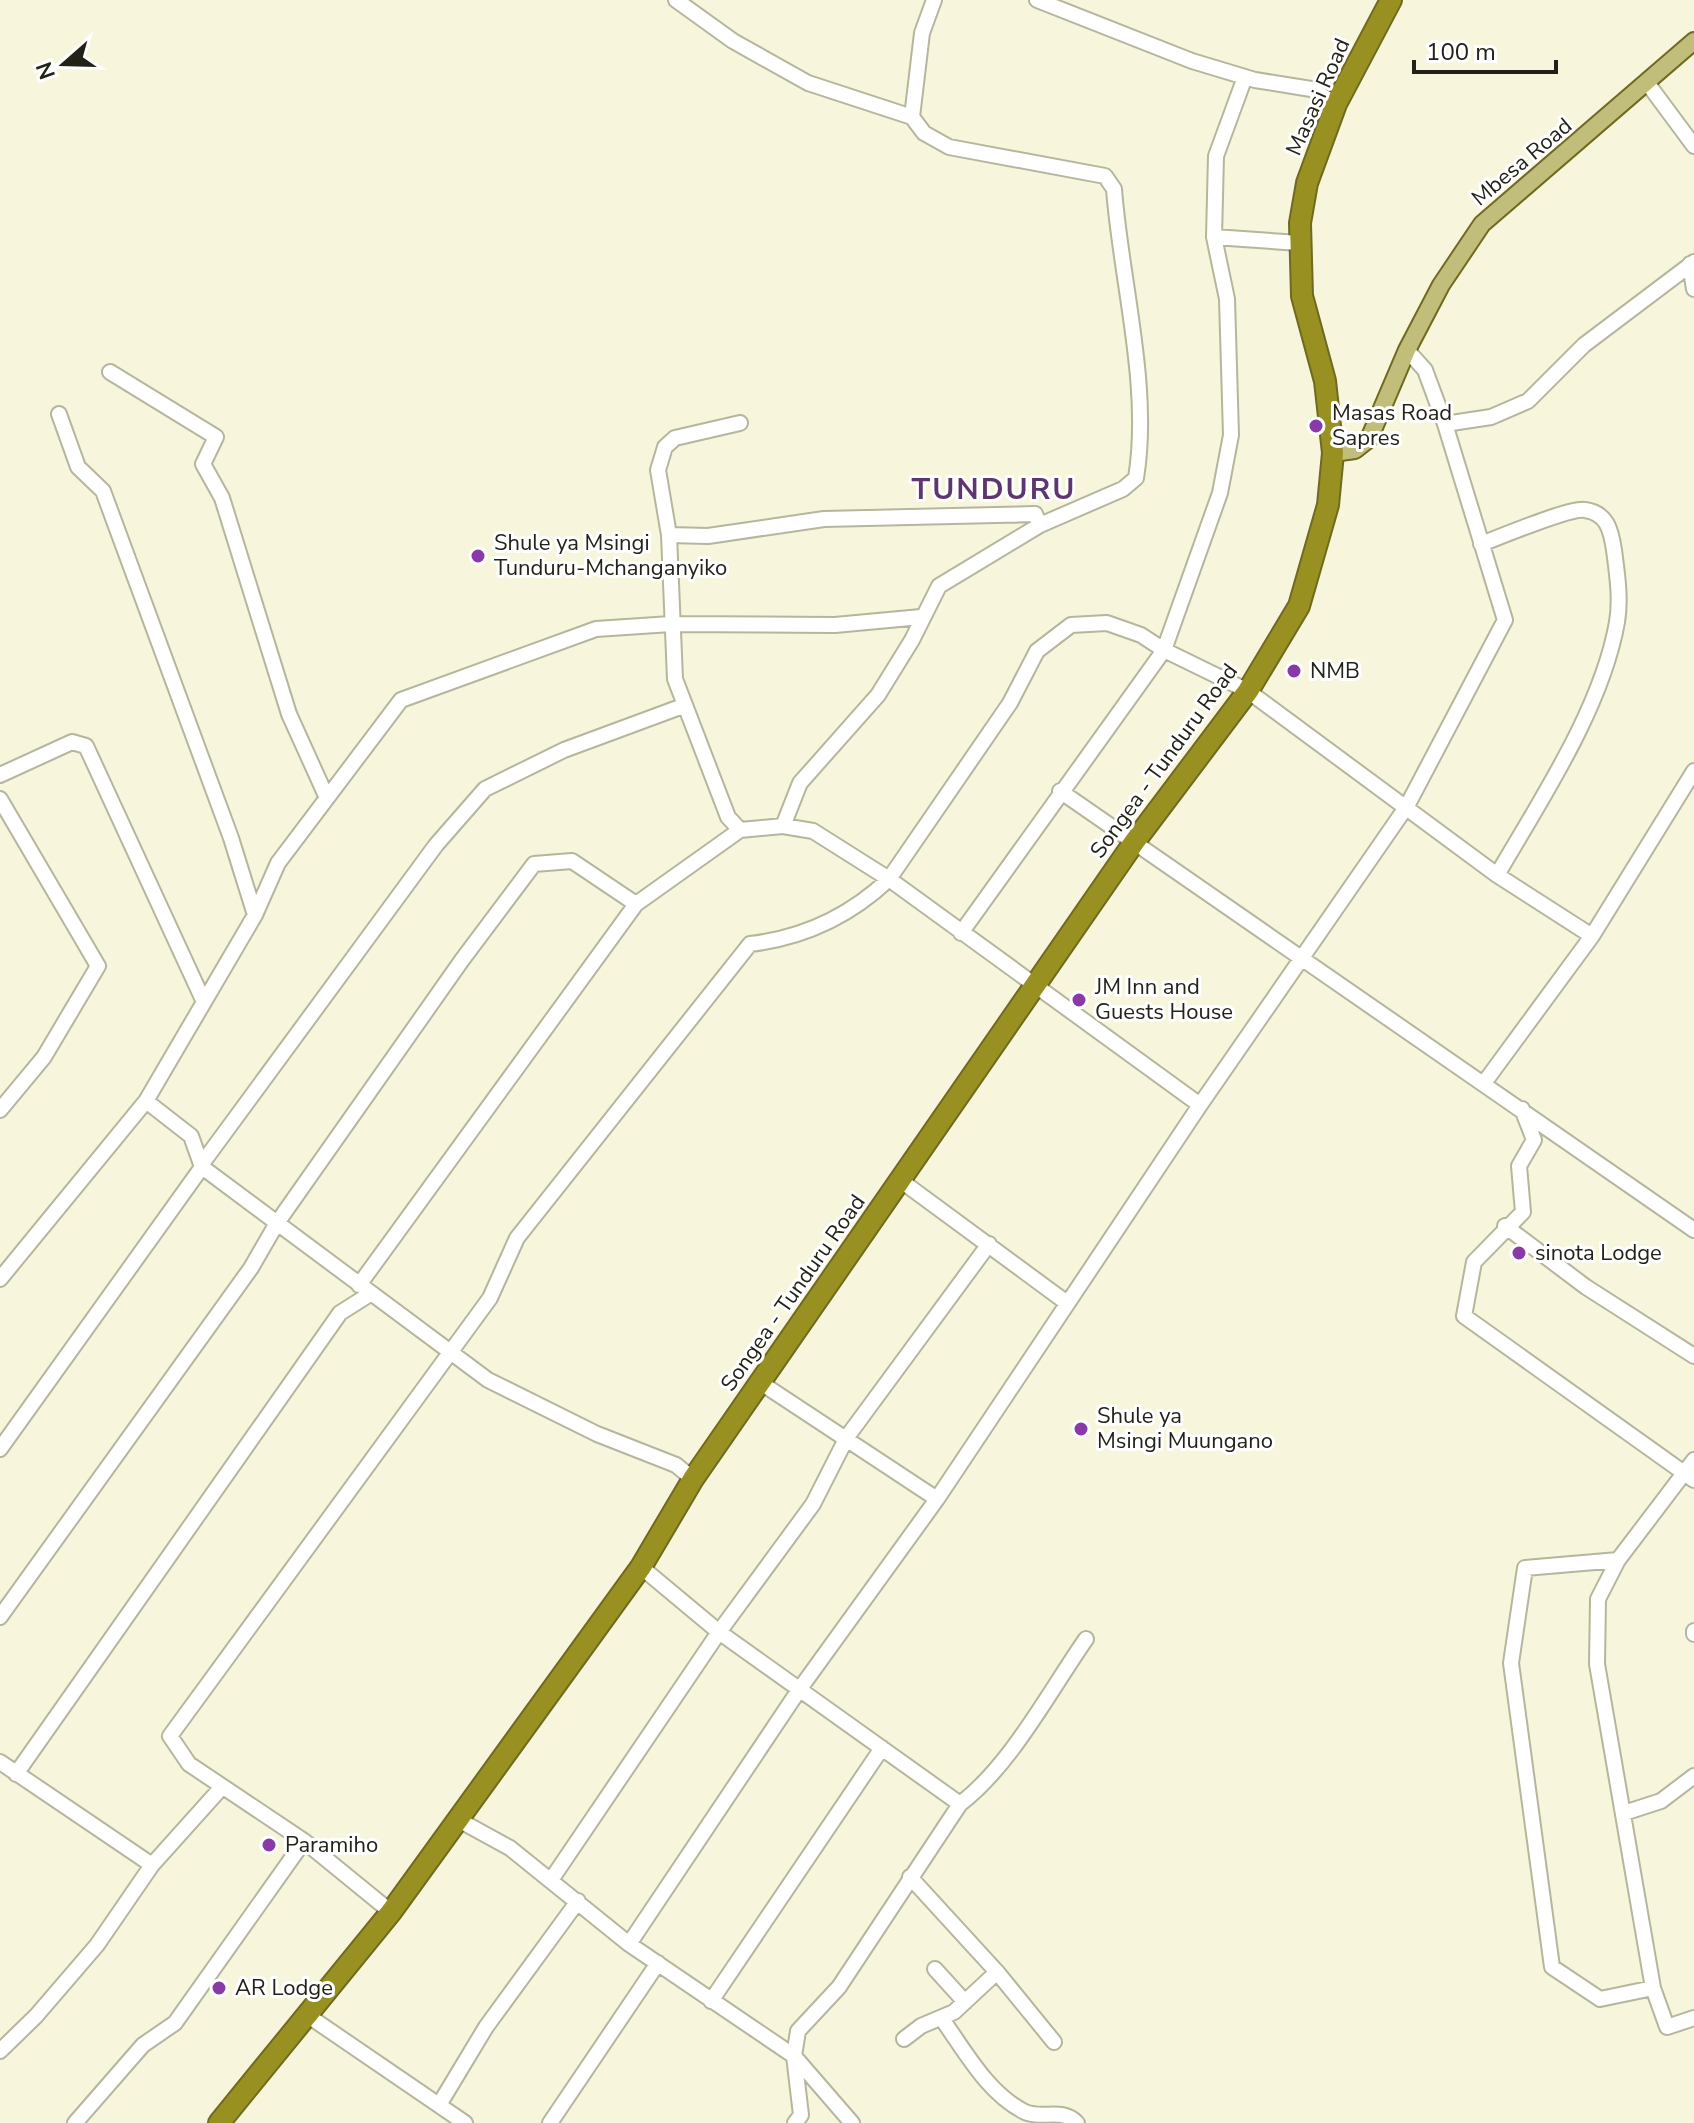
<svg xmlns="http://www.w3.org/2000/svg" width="1694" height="2123" font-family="'Nunito Sans',sans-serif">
  <rect width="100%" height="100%" fill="#f7f6dc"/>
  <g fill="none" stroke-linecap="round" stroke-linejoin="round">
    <g stroke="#b6b59d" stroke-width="18">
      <path id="minor" d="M676,0L733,41L808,83L912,117
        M1037,0L1192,61L1255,80L1311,89L1336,104
        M1648,84L1694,146
        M1214,237L1299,243
        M1690,264L1694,289
        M110,372L216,437L203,464L222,498L289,714L327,798
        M59,414L78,467L103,491L231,838L255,915
        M740,423L675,438L665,447L658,470L669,535L675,679L728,817L740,830L783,826L813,831L889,879L1200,1105
        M1445,424L1491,417L1528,401L1584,345L1694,262
        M669,535L708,536L824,519L1035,514L1040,525
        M1481,544C1500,537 1571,507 1585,510C1607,513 1611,530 1614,550C1617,573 1621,599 1617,622C1602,708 1540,801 1497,875
        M0,775L72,742L86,746L204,1002
        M1060,791L1694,1230
        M0,799L98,966L44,1057L0,1110
        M783,826L800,783L878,695L912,640L939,586L1040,525L1123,489L1136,478C1151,386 1121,282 1114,189L1105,176L949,147L924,133L912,117L922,33L934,0
        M961,933L1164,650L1220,493L1231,435L1227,299L1214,237L1216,156L1245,77
        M1484,1083L1592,936L1694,771
        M146,1101L191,1136L202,1167L488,1380L597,1434L676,1465L693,1479
        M1522,1109L1534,1140L1519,1166L1523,1212L1474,1262L1464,1316L1694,1480
        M201,1165L436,845L485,789L564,750L683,706
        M900,1180L1067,1303
        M1505,1226L1586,1287L1694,1356
        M0,1279L146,1101L255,915L278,863L401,700L596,629L671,624L835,625L921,617
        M359,1285L636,904L740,830
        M761,1383L937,1499
        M0,1449L202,1167
        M1694,1460L1618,1560L1598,1599L1597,1664L1653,1988L1667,2027L1694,2018
        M1618,1560L1525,1568L1511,1663L1552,1967L1600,1999L1653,1988
        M641,1567L719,1632L960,1804
        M0,1617L251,1268L277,1223L462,960L534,864L572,861L636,904
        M1694,1631V1634
        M0,1762L152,1865
        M16,1774L340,1313L370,1294
        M1624,1813L1661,1801L1694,1776
        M457,1819L510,1848L629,1944L794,2056L852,2123
        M910,1877L997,1972L1054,2042
        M551,1880L719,1632L813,1504L847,1437L989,1244
        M391,1912L304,1841L189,1764L170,1736L490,1298L517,1238L750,944C802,938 850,916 889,879L1010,703L1037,651L1071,625L1107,623L1141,635L1164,650L1248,691L1497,875L1592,936
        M629,1944L799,1690L937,1499L1200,1105L1407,806L1505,620L1445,424L1425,370L1407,350
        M935,1969L965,2002
        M711,2001L882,1748
        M307,2015L465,2123
        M942,2019C965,2051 988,2094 1025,2112C1043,2120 1061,2107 1077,2123
        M904,2039L921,2026L954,2012L997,1972
        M0,2051L36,2016L97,1945L152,1865L222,1787
        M439,2105L486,2027L578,1901
        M75,2123L143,2045L175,2023L304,1841
        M550,2123L658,1963
        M795,2123L801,2115L794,2056L798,2031L839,1987L960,1804C1011,1765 1049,1692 1086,1639"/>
    </g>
    <g stroke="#6f6a1f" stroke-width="20">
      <path id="major" d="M1333,453L1355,450L1369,439L1407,350L1441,285L1482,224L1694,41"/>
    </g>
    <g stroke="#6f6a1f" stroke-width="24">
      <path id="highway" d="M219,2123L391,1912L641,1567L693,1479L1135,841L1248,691L1299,606L1328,505L1333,453L1325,381L1302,296L1300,223L1307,183L1336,104L1391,0"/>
    </g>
    <use href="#minor" stroke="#fff" stroke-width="14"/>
    <use href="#major" stroke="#c1bd7a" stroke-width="16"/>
    <use href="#highway" stroke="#989122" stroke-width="20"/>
  </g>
  <g fill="#8a39a8" stroke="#fff" stroke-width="3">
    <circle cx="1316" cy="426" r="8"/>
    <circle cx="478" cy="556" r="8"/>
    <circle cx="1294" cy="671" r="8"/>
    <circle cx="1079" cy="1000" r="8"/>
    <circle cx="1519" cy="1253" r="8"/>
    <circle cx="1081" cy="1429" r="8"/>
    <circle cx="269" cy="1845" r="8"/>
    <circle cx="219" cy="1988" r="8"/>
  </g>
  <g text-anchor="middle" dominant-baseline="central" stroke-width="6" stroke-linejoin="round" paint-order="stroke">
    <g font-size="22" fill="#232219" stroke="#fff">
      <text transform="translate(1318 97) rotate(-66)">Masasi Road</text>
      <text transform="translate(1522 162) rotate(-40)">Mbesa Road</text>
      <text transform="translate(1164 761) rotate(-54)">Songea - Tunduru Road</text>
      <text transform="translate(793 1293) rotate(-55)">Songea - Tunduru Road</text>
    </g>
    <g font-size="22" fill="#232219" stroke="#fff" text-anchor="start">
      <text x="1332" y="413">Masas Road<tspan x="1332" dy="25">Sapres</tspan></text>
      <text x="494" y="543">Shule ya Msingi<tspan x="494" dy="25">Tunduru-Mchanganyiko</tspan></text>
      <text x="1310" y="671">NMB</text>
      <text x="1095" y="987">JM Inn and<tspan x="1095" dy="25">Guests House</tspan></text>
      <text x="1535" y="1253">sinota Lodge</text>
      <text x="1097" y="1416">Shule ya<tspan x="1097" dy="25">Msingi Muungano</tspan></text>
      <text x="285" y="1845">Paramiho</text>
      <text x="235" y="1988">AR Lodge</text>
    </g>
    <g font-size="30" font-weight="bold" letter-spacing="2" fill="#5e366e" stroke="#fff">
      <text x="994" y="489">TUNDURU</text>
    </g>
  </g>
  <g transform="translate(64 64) rotate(250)" stroke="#ffffff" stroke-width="6" paint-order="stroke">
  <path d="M0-6L14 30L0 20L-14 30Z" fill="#232219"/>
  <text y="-12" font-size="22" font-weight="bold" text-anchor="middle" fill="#232219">N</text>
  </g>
  <path d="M1414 60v12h142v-12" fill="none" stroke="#232219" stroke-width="4"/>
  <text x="1426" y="60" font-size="24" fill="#232219" stroke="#ffffff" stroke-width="6" paint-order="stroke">100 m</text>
</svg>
